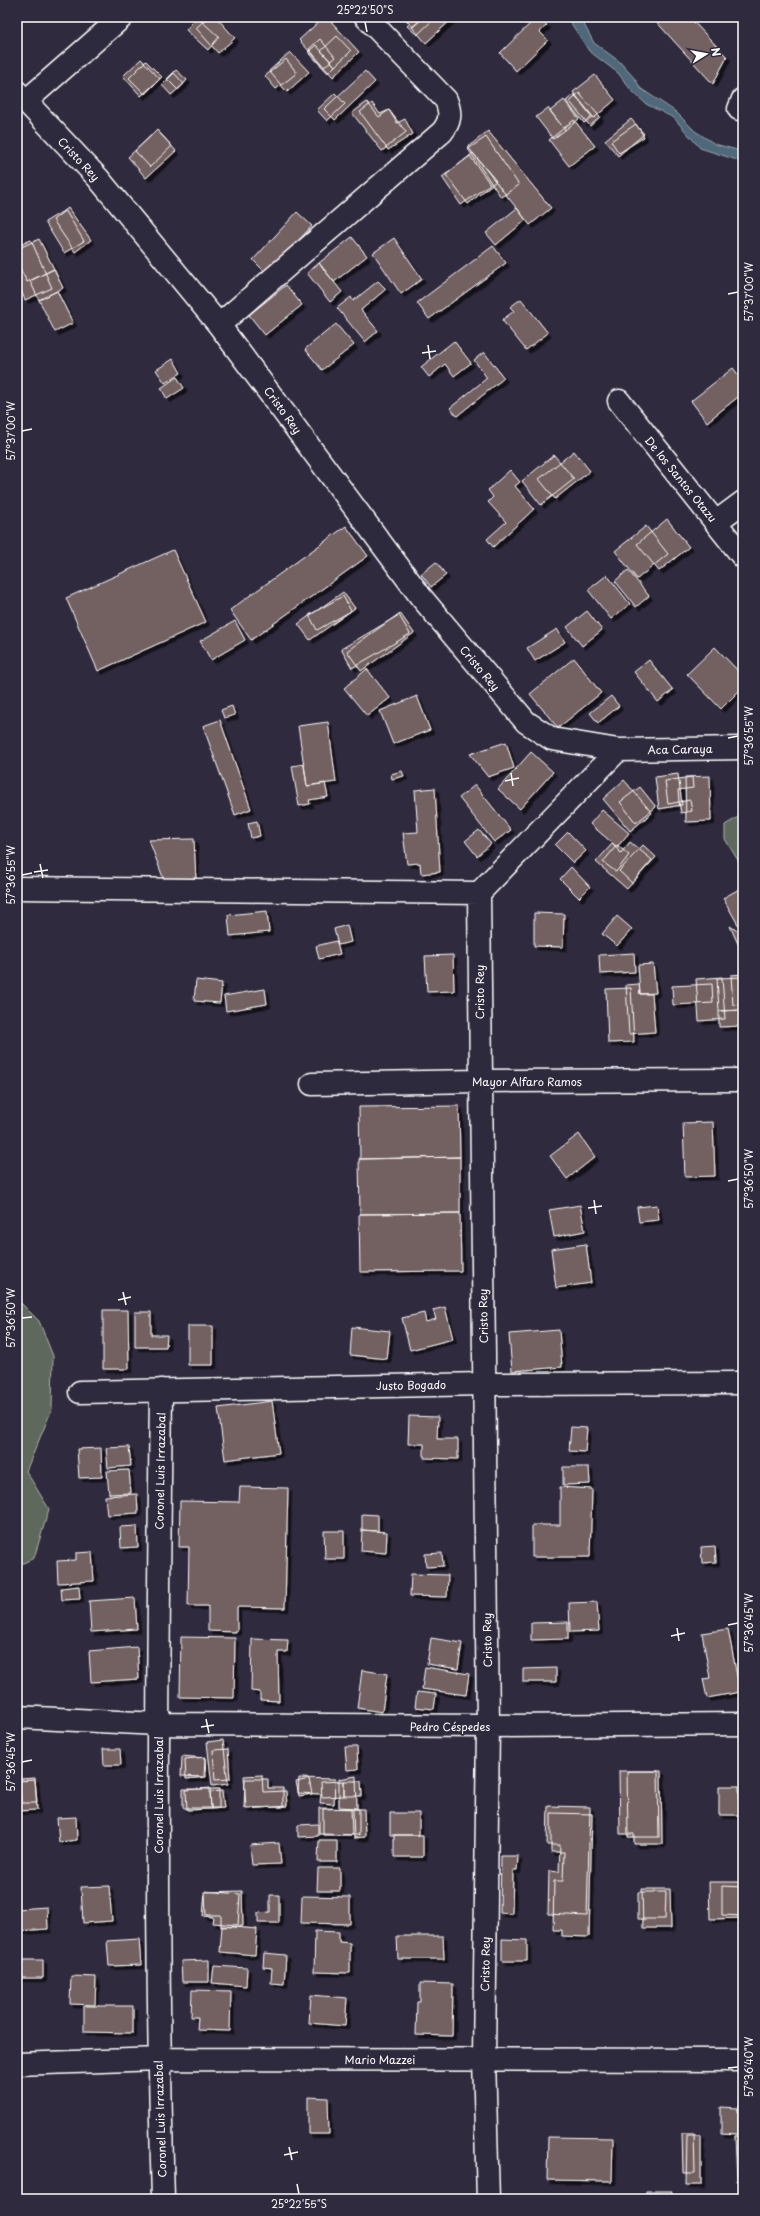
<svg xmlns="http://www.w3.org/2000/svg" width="760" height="2216" font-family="'Playpen Sans',sans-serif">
  <defs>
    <filter id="shadow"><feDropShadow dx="3.5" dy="3.5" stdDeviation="0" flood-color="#0009"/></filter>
  </defs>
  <rect width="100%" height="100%" fill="#2f2a3d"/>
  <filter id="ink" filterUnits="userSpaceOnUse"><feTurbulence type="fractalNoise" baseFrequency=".025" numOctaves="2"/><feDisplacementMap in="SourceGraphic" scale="8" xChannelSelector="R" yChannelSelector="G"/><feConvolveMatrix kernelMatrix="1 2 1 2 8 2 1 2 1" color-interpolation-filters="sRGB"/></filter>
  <g filter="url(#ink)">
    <path fill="#5f685c" stroke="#afb4ae" d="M740,816L743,819V859L739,862L725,839V825Z
      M17,1299L39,1321L53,1356L52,1409L26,1471L49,1509L34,1558L17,1566Z"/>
    <path fill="#50687a" stroke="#96a4af" d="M567,17H580L594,43L619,61L636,80L640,88L676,112L695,131L715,144L737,150L743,149V166L737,160L700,148L674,118L646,104L631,90L618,73L589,51Z"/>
    <path fill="#736160" stroke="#fff" filter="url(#shadow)" d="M197,17L219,37L208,50L186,30Z
      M208,17H216L235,38L218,53L196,28Z
      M324,17H327L359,52L333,77L299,40Z
      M403,17H424L413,27Z
      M416,17H436L417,35L407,26Z
      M424,17H454L426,43L412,27Z
      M537,17L547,25L540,32L548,40L516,71L500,53Z
      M652,17H689L727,57L713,84Z
      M337,36L351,51L335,66L321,51Z
      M320,39L335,57L324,67L309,49Z
      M316,45L335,66L328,73L308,52Z
      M290,52L309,72L287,92L269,71Z
      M141,59L160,79L141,96L123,76Z
      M286,59L297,73L276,89L265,76Z
      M146,61L162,77L145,94L129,78Z
      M176,70L187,80L178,90L167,79Z
      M365,71L375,82L335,120L324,109Z
      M174,73L184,84L171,95L162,85Z
      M595,75L615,100L594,118L573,92Z
      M335,93L345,104L327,121L317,110Z
      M579,93L600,117L590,126L570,102Z
      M574,94L592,117L584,123L566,101Z
      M564,100L579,119L565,130L550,111Z
      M367,102L379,117L389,110L406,132L382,151L352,113Z
      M372,103L380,114L389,110L397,123L405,119L413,134L388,150L360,112Z
      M548,108L565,130L553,139L536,117Z
      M631,119L644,134L618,156L605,140Z
      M574,120L595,146L569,166L549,140Z
      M636,124L644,137L619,153L611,141Z
      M157,130L176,151L146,178L128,157Z
      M157,130L172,146L150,167L135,151Z
      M488,131L551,208L530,225L468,147Z
      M486,137L519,185L501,197L468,149Z
      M473,153L496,181L468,204L446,175Z
      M470,156L490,184L461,205L442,177Z
      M68,208L91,240L75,252L53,220Z
      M517,208L526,220L496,245L486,233Z
      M65,210L84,241L64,253L45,222Z
      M297,212L312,226L267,274L253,260Z
      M352,237L367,256L334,282L319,263Z
      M394,238L422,279L401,294L373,253Z
      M39,239L54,269L27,282L17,262V249Z
      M31,240L52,288L25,300L17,281V246Z
      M493,246L506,263L429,319L417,303Z
      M319,263L342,292L330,302L307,273Z
      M54,269L63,288L39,300L30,281Z
      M378,281L386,289L361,310L378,331L365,342L337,308L351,297L353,301Z
      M286,285L302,305L265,335L249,315Z
      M57,291L73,323L55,332L39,300Z
      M521,299L548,333L526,350L502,320L514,311L510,307Z
      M336,324L354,345L322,370L305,349Z
      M454,341L471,363L454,376L445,364L429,377L421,367Z
      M484,352L504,378L457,416L450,408L487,378L474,360Z
      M173,359L181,373L165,383L156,370Z
      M733,368L743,381V393L707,422L691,401Z
      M177,377L184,388L167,399L161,388Z
      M574,451L590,471L555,499L539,479Z
      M554,455L574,479L541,505L522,481Z
      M510,470L520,482L515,486L534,509L493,547L487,539L506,522L488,502L493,497L488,490Z
      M667,519L689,547L659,571L637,544Z
      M346,526L368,556L251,640L230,610Z
      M646,526L668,554L637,579L615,551Z
      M173,550L206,622L98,671L66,598Z
      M436,562L446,575L431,587L421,574Z
      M628,570L649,596L636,607L615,581Z
      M607,575L630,604L611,619L588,590Z
      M343,592L355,608L310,640L298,624Z
      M343,596L351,611L317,630L309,615Z
      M587,611L602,630L582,646L567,627Z
      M400,613L414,633L361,671L347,651Z
      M399,615L410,634L352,668L341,649Z
      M235,621L245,640L211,660L200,641Z
      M557,629L565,642L535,661L527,648Z
      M715,647L743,676V687L721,709L687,674Z
      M574,658L601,693L558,728L530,694Z
      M649,660L673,690L658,702L634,672Z
      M367,669L390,698L367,716L344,688Z
      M417,696L430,730L393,744L380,711Z
      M611,696L619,706L598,723L590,713Z
      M232,706L235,715L224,718L221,710Z
      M220,720L251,809L235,815L203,726Z
      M328,722L336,782L307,786L298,726Z
      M506,742L514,768L488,777L470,754Z
      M531,752L553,772L520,809L498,789Z
      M304,764L307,786L325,783L328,797L309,800L310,804L299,806L292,766Z
      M402,771L404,776L392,779L391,774Z
      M678,774L682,805L659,809L655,777Z
      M710,776L711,821L686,822L685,777Z
      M692,777L693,788L678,790L679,802L668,804L665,781Z
      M624,780L652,813L630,831L603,799Z
      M475,785L511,830L494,842L459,798Z
      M640,787L656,807L636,823L620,802Z
      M435,788L440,872L421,874L420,863L407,864L403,833L418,832L415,790Z
      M690,800L692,811L681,813L679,802Z
      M602,810L629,833L617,847L590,824Z
      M257,821L260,836L251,838L248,823Z
      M479,830L491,844L477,856L465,841Z
      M568,832L586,851L573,863L555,845Z
      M194,839L196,880H164L149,840Z
      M630,842L652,860L627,889L596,862L612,844L621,853Z
      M617,845L629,855L616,872L603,862Z
      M643,845L656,857L632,883L619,871Z
      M571,867L590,887L579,898L560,879Z
      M743,887V926L740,928L723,898Z
      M267,911L269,932L230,936L228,915Z
      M534,913L564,914L563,947L534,946Z
      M617,916L632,929L617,946L602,934Z
      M347,925L351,942L338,945L334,929Z
      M730,926L743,935V955Z
      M336,941L340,954L319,959L316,946Z
      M634,953L635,972L600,974L599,955Z
      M453,955L454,991L427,992L425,956Z
      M653,964L656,993L640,994L638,965Z
      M743,974V1004L733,1005L731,975Z
      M722,977L725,1019L699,1021L696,979Z
      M743,977V1010L719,1011L717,978Z
      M196,980L222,983L220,1003L194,1001Z
      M639,984L640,994H652L655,1032L629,1034L626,985Z
      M712,984L713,1003L673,1005L672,986Z
      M631,988L634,1042L608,1043L606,989Z
      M265,989L267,1004L226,1011L224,996Z
      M743,1010V1026L719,1027V1011Z
      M459,1106L460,1157L360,1159L359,1107Z
      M713,1122L715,1176L685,1177L683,1123Z
      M579,1134L595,1157L567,1179L550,1156Z
      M460,1157V1213L360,1214L359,1159Z
      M580,1205L585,1231L554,1237L549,1210Z
      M657,1205L659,1220L639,1222L637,1207Z
      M460,1213L461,1271L360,1272L359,1214Z
      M586,1244L591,1283L556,1288L551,1249Z
      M445,1307L453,1339L410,1350L402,1318L424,1313L426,1322L436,1319L433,1310Z
      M103,1310H128L129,1369H103Z
      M135,1312H151V1335H167L166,1347H135Z
      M188,1326H213V1365H188Z
      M352,1327L390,1331L387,1359L350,1355Z
      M559,1330L562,1367L512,1371L509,1334Z
      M272,1401L279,1453L225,1460L218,1408Z
      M409,1416L438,1417L437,1439H458V1459L424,1458V1444H408Z
      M571,1427L587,1428L585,1452L569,1451Z
      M129,1447L131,1466L108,1468L106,1448Z
      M101,1448L102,1477L79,1478L77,1449Z
      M563,1467H589L590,1484L563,1485Z
      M129,1470L131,1493L109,1494L107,1471Z
      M240,1487L288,1488L285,1608L237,1607V1632L208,1631V1606H188L189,1547H179L180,1501L239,1502Z
      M560,1487L592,1489L590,1557H532V1525H560Z
      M137,1494L138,1513L107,1515L105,1496Z
      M362,1514L378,1515V1531L362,1530Z
      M137,1526L138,1547L121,1548L120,1527Z
      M362,1530L387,1532L386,1553L361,1551Z
      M324,1531H344V1559H325Z
      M715,1546L716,1562L702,1563L701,1547Z
      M92,1552L94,1581L58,1583L57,1561L76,1560V1553Z
      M442,1553L443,1566L426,1567L425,1554Z
      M411,1574L448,1575L447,1597L410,1596Z
      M79,1586L80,1599L62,1600L61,1588Z
      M135,1598L137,1629L91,1632L89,1601Z
      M597,1602L599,1631L570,1632L569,1603Z
      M568,1622V1639L531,1640V1623Z
      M728,1629L740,1692L707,1698L703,1679L710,1678L702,1633Z
      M181,1637L235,1638L234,1698L180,1697Z
      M431,1638L462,1643L458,1669L427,1664Z
      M252,1639L288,1640L287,1652H278L279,1701L260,1700V1692L251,1691Z
      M137,1647L139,1679L91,1682L89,1651Z
      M425,1667L469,1674L466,1695L422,1689Z
      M556,1668V1682H523V1669Z
      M362,1670L387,1674L382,1712L357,1708Z
      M417,1692L436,1694L434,1709L415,1707Z
      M223,1740L228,1784L212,1786L207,1742Z
      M345,1747H357L358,1769L347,1770Z
      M103,1749H120L121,1765H104Z
      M228,1749L230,1779L215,1780L213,1750Z
      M182,1756L205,1758L204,1777L181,1776Z
      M205,1757L206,1777L186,1779L185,1759Z
      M619,1771H661L662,1844H634V1834H620Z
      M627,1771H658L659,1837H628Z
      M262,1775L263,1792L286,1791L287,1806L246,1809L244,1776Z
      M356,1776L357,1808L339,1807V1779Z
      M35,1778L37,1803H21L20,1779Z
      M299,1778L335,1779L334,1804L320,1803L321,1794L298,1793Z
      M245,1779H268V1788H283V1807L244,1808Z
      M309,1779L312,1794L299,1796L296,1782Z
      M35,1780L37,1810L17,1811V1781Z
      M344,1781H361L362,1796H344Z
      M344,1781V1796L322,1797L321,1782Z
      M719,1786H739L740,1815H719Z
      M210,1788L211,1809L187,1810L186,1790Z
      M183,1789H219V1808H183Z
      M222,1791L224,1808L211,1809L210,1792Z
      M548,1806L590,1807L587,1916L548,1914L549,1871L559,1872L560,1845H547Z
      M319,1808L359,1809V1835L319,1834Z
      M351,1808L352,1835H323V1809Z
      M353,1809H364L365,1837L354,1838Z
      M390,1813H419V1835H390Z
      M551,1813L592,1814L589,1937L562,1936V1930H553L554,1881H563L564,1852H551Z
      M76,1817L77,1840L59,1842L57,1818Z
      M318,1824V1836L298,1837V1825Z
      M394,1835H423V1857H394Z
      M319,1840H337V1862H318Z
      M279,1843L281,1864L252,1865L250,1845Z
      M501,1856H518L517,1870H513L512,1914L500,1913Z
      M318,1868H340V1891H317Z
      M709,1882H743V1918L710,1919Z
      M109,1886L112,1921L83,1923L81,1887Z
      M722,1886L743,1887V1916L722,1915Z
      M642,1889H670L671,1928H643Z
      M205,1891L240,1894L238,1925L212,1923L213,1917L203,1916Z
      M242,1891L243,1926L221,1927V1915H206L205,1892Z
      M638,1892H666L665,1919H638Z
      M270,1895H279V1923H258V1913L270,1912Z
      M302,1896L350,1897V1924L301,1923Z
      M47,1907L48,1929L17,1931V1909Z
      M222,1926L257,1929L255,1955L220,1952Z
      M315,1931L339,1932V1942L350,1943V1973L314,1972Z
      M397,1936H443L444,1959H398Z
      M139,1939L141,1965L109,1966L107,1941Z
      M502,1939L527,1940V1961H502Z
      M264,1953L286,1955L284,1984L271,1983L272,1968L263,1967Z
      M17,1960H43V1978H17Z
      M209,1960V1982H182L181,1961Z
      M214,1966L247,1968L246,1986L212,1983Z
      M71,1976L96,1977L95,2005L70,2004Z
      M420,1983L453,1984L452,2036L416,2035L417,2002H420Z
      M192,1990L231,1991L230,2031L197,2030L198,2017H191Z
      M311,1995L347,1998L345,2026L309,2023Z
      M84,2006H133V2033L84,2032Z
      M740,2094H743V2130H739Z
      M308,2097L328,2098L329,2134H308Z
      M739,2105H743V2131H739Z
      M721,2107L738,2108V2134L721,2133Z
      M682,2133H694L695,2173H683Z
      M687,2135H701V2185H686Z
      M735,2136H743V2181H737Z
      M548,2137L613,2138L612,2181L547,2180Z
      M646,2191H672L671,2199H646Z"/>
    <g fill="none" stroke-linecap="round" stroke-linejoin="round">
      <g stroke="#fff" stroke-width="25">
        <path id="minor" d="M17,92L98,178L219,325L421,597L526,722L552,739L618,750L743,748
          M26,101L122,17
          M739,109L743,99
          M219,325L442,132C451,121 451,113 446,100L366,17
          M619,401L743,557
          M716,522L743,502
          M17,888L479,893
          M312,1084L479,1081L743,1080
          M161,1390C158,1660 155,1930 163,2199
          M80,1392L484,1384L743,1383
          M17,1717L158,1724L488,1726L743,1724
          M17,2064L159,2059L743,2060
          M488,2199L484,2059L488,1726L479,893L618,750"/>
      </g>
      <use href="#minor" stroke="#2f2a3d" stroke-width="22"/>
    </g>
  </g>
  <path fill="none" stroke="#fff" stroke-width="1.5" d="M365,22L367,32M728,294L738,292M428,345L430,359M422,353L436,351M22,431L32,429M728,738L738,736M511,773L513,786M505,781L519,778M40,864L43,878M34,872L48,870M22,875L32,873M728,1181L738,1179M594,1200L596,1214M588,1208L602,1206M123,1292L126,1305M118,1300L131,1297M22,1318L32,1317M728,1625L738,1623M677,1628L679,1641M671,1636L685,1633M206,1719L209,1733M201,1727L214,1725M22,1762L32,1760M728,2068L738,2067M289,2147L292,2160M284,2155L298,2152M297,2184L299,2194"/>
  <g text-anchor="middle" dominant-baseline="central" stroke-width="3.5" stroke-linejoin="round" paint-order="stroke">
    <g font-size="11" fill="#fff" stroke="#2f2a3d">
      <text transform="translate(79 159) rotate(47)">Cristo Rey</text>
      <text transform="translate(283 410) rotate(54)">Cristo Rey</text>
      <text transform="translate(681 479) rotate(51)">De los Santos Otazu</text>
      <text transform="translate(480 668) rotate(50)">Cristo Rey</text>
      <text transform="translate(680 749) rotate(-1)">Aca Caraya</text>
      <text transform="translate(479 992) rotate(-90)">Cristo Rey</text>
      <text x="527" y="1081">Mayor Alfaro Ramos</text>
      <text transform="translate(483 1316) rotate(-91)">Cristo Rey</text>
      <text transform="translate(411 1385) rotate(-1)">Justo Bogado</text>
      <text transform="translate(160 1471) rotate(-89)">Coronel Luis Irrazabal</text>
      <text transform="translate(487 1640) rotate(-91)">Cristo Rey</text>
      <text x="450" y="1726">Pedro Céspedes</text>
      <text transform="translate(158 1795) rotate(-90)">Coronel Luis Irrazabal</text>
      <text transform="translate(485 1964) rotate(-89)">Cristo Rey</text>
      <text x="380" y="2059">Mario Mazzei</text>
      <text transform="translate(160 2119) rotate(-92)">Coronel Luis Irrazabal</text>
    </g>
  </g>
  <rect width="760" height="2216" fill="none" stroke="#2f2a3d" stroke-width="44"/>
  <g transform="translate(706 54) rotate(79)" stroke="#2f2a3d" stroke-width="3" paint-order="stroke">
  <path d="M0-3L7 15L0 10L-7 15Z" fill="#ffffff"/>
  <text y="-6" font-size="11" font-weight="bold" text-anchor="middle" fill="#ffffff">N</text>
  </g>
  <rect x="22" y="22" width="716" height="2172" fill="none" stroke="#fff" stroke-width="1.5"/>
  <g font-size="10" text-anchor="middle" fill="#fff">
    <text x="365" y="14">25°22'50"S</text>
    <text transform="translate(749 292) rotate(-90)" y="4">57°37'00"W</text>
    <text transform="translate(11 431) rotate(-90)" y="4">57°37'00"W</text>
    <text transform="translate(749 736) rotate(-90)" y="4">57°36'55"W</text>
    <text transform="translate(11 875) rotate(-90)" y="4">57°36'55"W</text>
    <text transform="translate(749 1179) rotate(-90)" y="4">57°36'50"W</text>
    <text transform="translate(11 1318) rotate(-90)" y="4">57°36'50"W</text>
    <text transform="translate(749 1623) rotate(-90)" y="4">57°36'45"W</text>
    <text transform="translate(11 1762) rotate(-90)" y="4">57°36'45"W</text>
    <text transform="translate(749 2067) rotate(-90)" y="4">57°36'40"W</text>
    <text x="299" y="2208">25°22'55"S</text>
  </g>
</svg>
